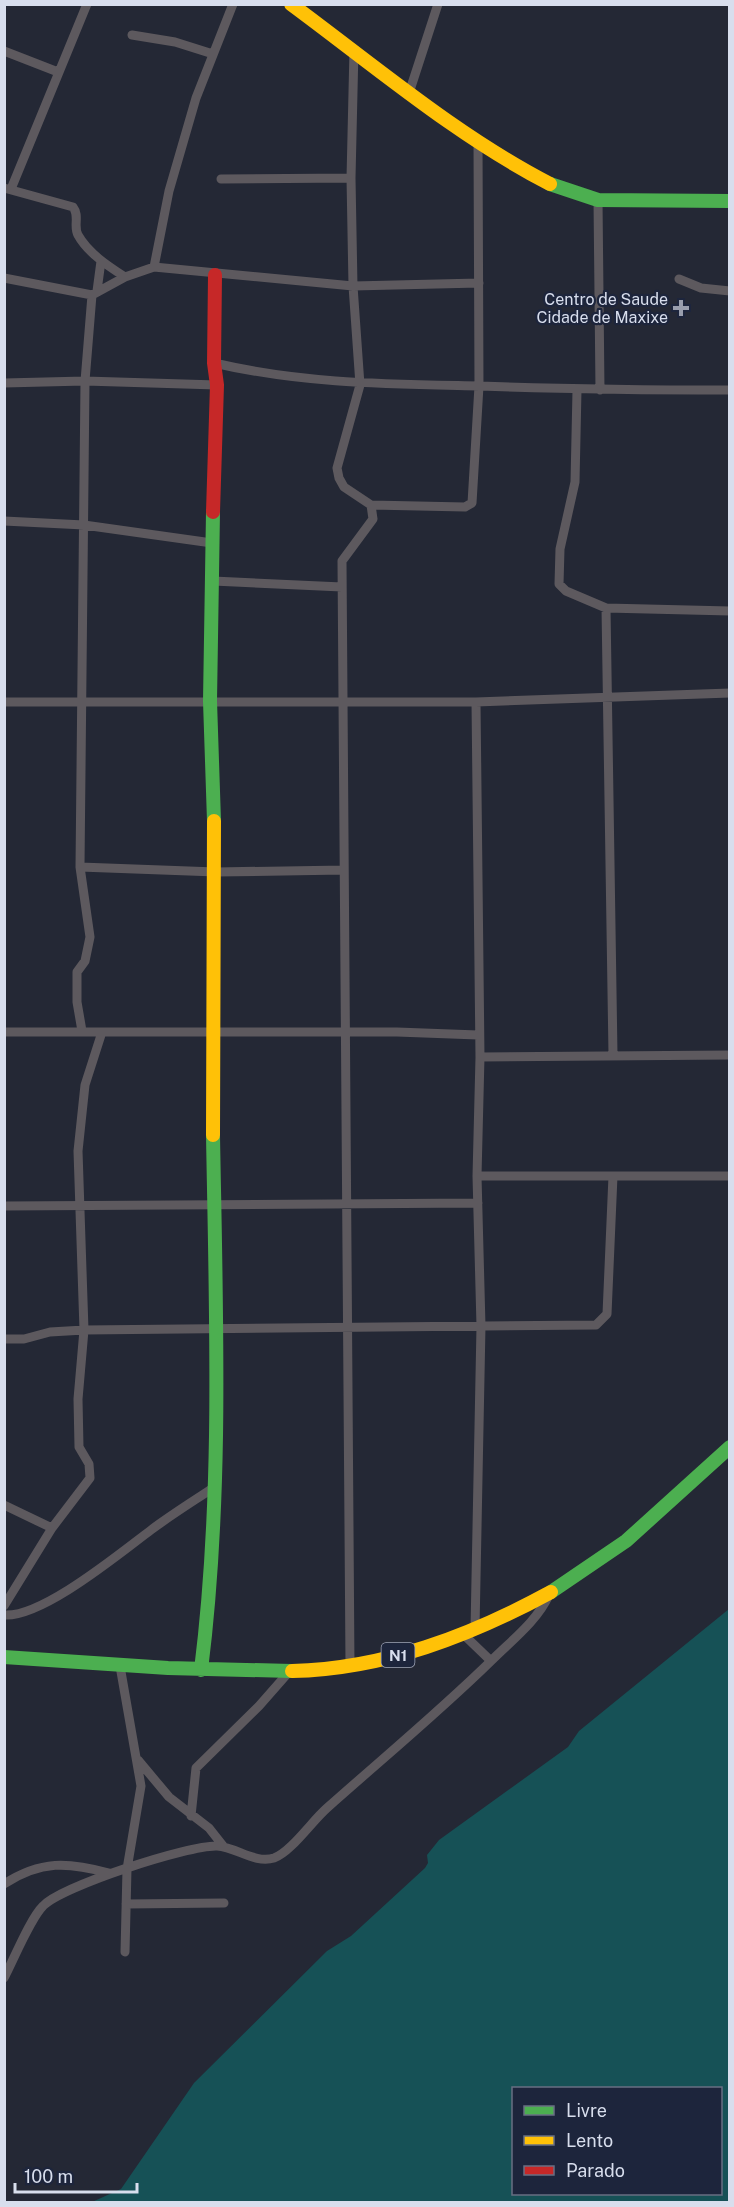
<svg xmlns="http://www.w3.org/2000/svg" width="734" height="2207" font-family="'Public Sans',sans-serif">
  <rect width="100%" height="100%" fill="#242835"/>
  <path fill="#165156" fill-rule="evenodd" d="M729,1609V2202H92L121,2189L194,2083L327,1951L351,1936L425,1868L428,1863L427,1855L439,1840L568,1747L579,1731ZM514,2088H720V2194H514Z"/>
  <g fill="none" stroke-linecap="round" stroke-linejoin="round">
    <path stroke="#5d595e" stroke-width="9" d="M132,35L175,42L213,54
      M354,49L351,178L353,286L360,385L337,468L339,478L344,487L371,505L465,507L472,503L479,386L478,142
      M4,51L58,72
      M410,90L438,4
      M221,179L351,178
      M4,188L73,207C80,216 73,226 78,235C88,253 108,266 125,277
      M11,189L87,4
      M598,200L600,390
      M154,267L169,191L196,98L233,4
      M4,278L92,295L125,277L154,267L353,286L479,283
      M679,279L701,288L730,291
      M97,291L101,261
      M214,363C304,384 388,384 480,386C563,389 646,390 730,390
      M4,383L85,381L217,385
      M577,390L575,482L560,549L559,584L566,591L606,608L730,611
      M4,521L84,525L212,543
      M213,581L342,587
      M606,608L613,1055
      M4,702H476L730,693
      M80,867L216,872L344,870
      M82,1031L77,1002V972L85,961L90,937L80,867L85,381L92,295
      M4,1032H397L478,1035
      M480,1057L730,1055
      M477,1176H730
      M4,1206L478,1203
      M4,1339H24L50,1332L84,1330L596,1325L607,1314L613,1176
      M4,1505L52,1528
      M4,1606L52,1528L90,1478L89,1464L79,1447L78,1399L84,1330L78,1151L85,1085L102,1032
      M4,1615C42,1618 120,1553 151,1530C171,1515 192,1502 213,1488
      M475,1629L481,1326L477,1176L480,1057L476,702
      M463,1634L491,1661
      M120,1666L141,1786L127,1869L125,1952
      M350,1666L342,561L373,519L371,505
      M138,1760L169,1797L209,1828L224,1847
      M191,1816L196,1768L259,1706L288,1673
      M4,1884C41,1860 68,1862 109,1873
      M126,1904L224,1903
      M4,1978C14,1959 30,1919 43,1906C62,1886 189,1845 217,1846C236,1847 255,1864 274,1858C291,1852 312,1821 327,1808C382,1759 439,1712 492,1660C512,1640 537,1621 549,1595"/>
    <path stroke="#4caf50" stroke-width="14" d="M550,184L598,200L730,201
      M213,512L210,701L214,821
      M551,1592L626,1541L730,1447
      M4,1657L168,1668L292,1671
      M201,1670C223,1495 216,1312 213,1135"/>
    <path stroke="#ffc107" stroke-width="14" d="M291,4C375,66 457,136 550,184
      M213,1135L214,821
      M292,1671C384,1669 470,1636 551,1592"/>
    <path stroke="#c62828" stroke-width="14" d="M213,512L217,385L214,363L215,275"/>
  </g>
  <path fill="#999ead" stroke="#1d253c" stroke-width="2" d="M678 299h6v6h6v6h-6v6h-6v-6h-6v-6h6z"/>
  <g text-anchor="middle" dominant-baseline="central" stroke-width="4.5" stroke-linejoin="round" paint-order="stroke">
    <rect fill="#1d253c" stroke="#a0a6b8" stroke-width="1.5" x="381.5" y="1643" width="33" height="24" rx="4.5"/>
    <g font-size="15" font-weight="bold" fill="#d8deed">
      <text x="398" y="1655">N1</text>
    </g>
    <g font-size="16" fill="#d8deed" stroke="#1d253c" text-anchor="end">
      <text x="668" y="299">Centro de Saude<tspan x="668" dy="18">Cidade de Maxixe</tspan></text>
    </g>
  </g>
  <rect width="734" height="2207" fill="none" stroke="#d8deed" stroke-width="12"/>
  <rect x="512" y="2087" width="210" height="108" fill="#1d253c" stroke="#686f83" stroke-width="1.5"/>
  <rect x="524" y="2106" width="30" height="9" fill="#4caf50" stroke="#686f83" stroke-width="1.5"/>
  <text x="566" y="2117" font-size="18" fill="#d8deed">Livre</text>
  <rect x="524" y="2136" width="30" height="9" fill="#ffc107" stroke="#686f83" stroke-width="1.5"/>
  <text x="566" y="2147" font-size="18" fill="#d8deed">Lento</text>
  <rect x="524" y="2166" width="30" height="9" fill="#c62828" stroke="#686f83" stroke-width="1.5"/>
  <text x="566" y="2177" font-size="18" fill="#d8deed">Parado</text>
  <path d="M15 2183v9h122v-9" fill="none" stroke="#d8deed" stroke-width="3"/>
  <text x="24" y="2183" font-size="18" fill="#d8deed" stroke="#1d253c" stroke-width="4.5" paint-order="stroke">100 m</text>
</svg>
